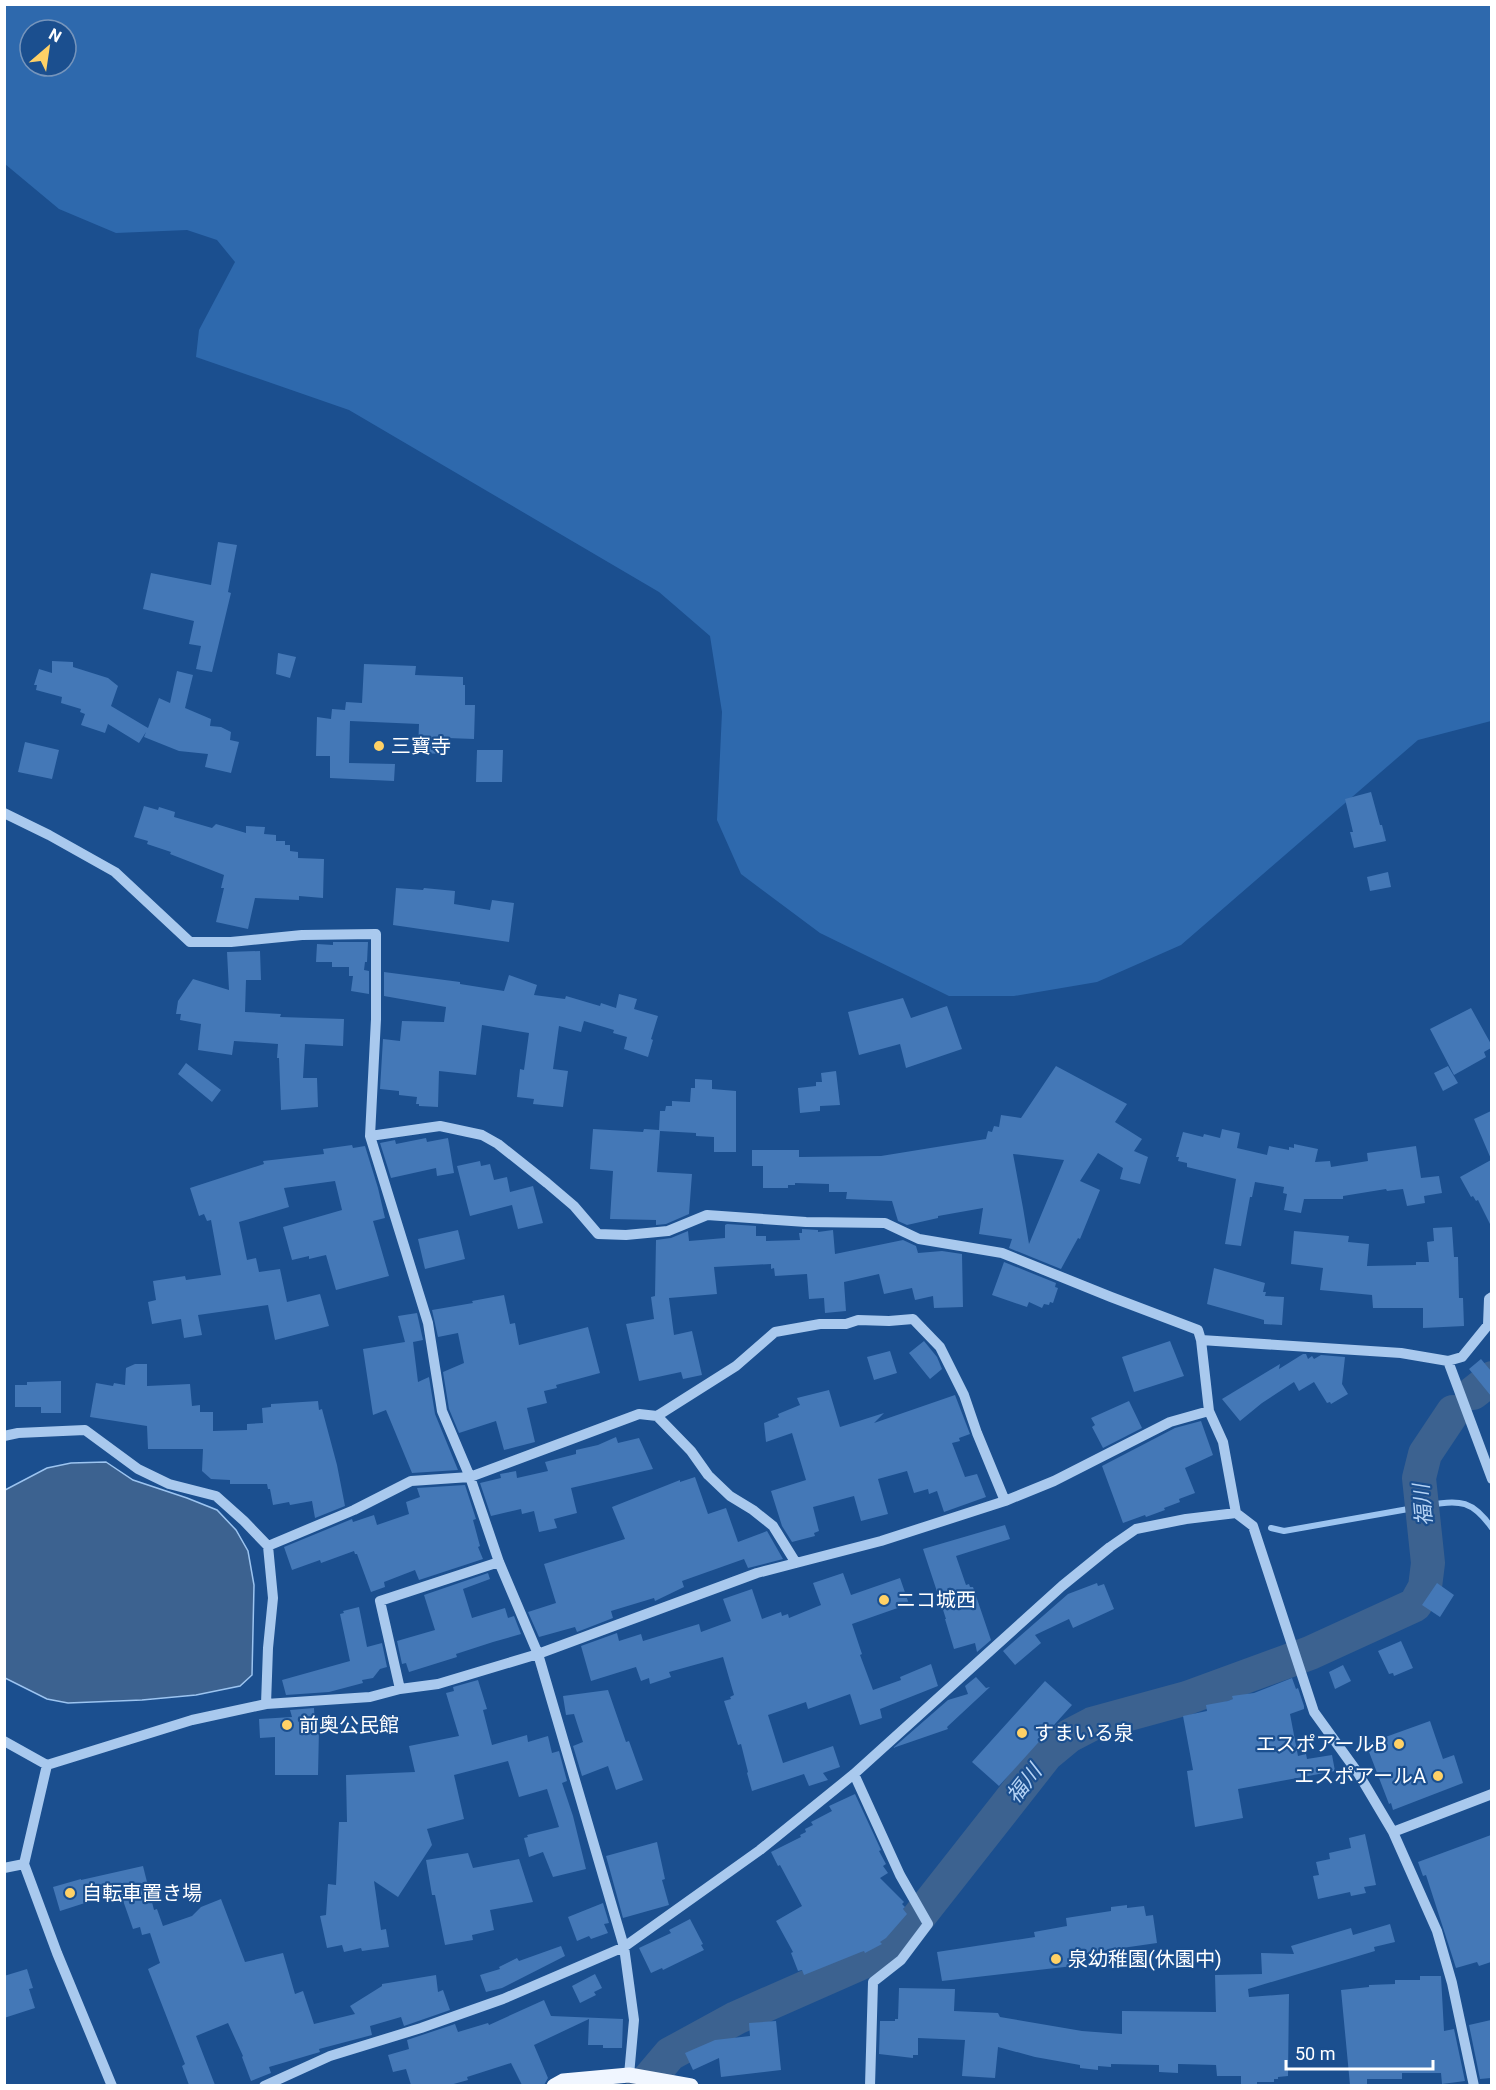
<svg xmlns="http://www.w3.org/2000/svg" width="1496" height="2090" font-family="Roboto,'Noto Sans JP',sans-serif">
  <rect width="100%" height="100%" fill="#1b4f8f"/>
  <path fill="#2e69ad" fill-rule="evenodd" d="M4,5H1491V721L1418,740L1181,945L1097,982L1014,996H949L820,933L741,874L717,820L722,712L710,636L659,592L349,410L196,357L199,330L235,262L217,240L187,230L116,233L59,209L5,164ZM30,30H66V66H30Z"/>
  <path fill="#3c6290" stroke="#9cc4f0" stroke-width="1.5" d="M106,1462L133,1480L187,1498L217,1510L236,1530L248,1551L254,1585L252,1675L240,1686L196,1695L142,1700L68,1703L47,1699L5,1678V1490L47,1468L71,1463Z"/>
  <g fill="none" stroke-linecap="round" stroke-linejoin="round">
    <path stroke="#9cc4f0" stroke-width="6" d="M1429,1505C1460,1499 1473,1501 1492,1528
      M1271,1528L1284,1531L1414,1508"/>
    <path stroke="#3c6290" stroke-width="34" d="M1473,1393L1492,1378
      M643,2086L670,2054L736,2018L877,1956L899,1942L1046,1755L1069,1736L1092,1724L1187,1698L1310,1653L1415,1605L1425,1587L1428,1563L1419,1478L1425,1454L1453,1412"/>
  </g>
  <path fill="#4478b7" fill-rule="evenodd" d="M218,542L237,545L228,592L231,593L212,672L196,669L201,646L189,644L194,621L143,609L151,573L211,585Z
    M278,653L296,657L290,678L276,674Z
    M52,661L73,662V667L108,678L118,686L111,706L148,728L159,698L170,703L177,671L193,675L185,708L211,719L210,726L221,727L231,732L230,740L239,742L231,773L205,767L208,754L179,751L144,737L146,732L139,743L108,724L105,733L81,725L85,714L80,712L81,709L61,703L62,697L36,690L37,685H34L39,669L52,673Z
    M364,664L416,666L415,675L463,677V685H465V705H475L474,739L448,738L447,754L418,753L419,724L350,721L349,763L395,764L394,781L330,778V756H316L317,717L331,719L332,709L345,710L346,702L362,703Z
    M25,742L59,750L52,779L18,772Z
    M477,750H503L502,782H476Z
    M1371,792L1380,825H1382L1386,841L1354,848L1350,832H1353L1345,799Z
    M144,806L158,810L159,807L175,812L174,817L212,828L216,824L246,833V826L265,827L264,834L276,835V841H285V845H290V851L298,852V858L324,859L323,898L299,896V900L255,898L248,929L216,922L224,888H221L224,875L170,854L171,852L147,844L148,841L134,837Z
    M1388,872L1391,887L1370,891L1367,877Z
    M396,888L423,890L424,888L455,891L454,904L490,910L492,900L514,903L509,942L393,925Z
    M333,942H368L367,962H365L364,970L369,971V994L351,991L353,976H349V967H332V962H316L317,944L333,945Z
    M260,951L261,980H246L245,1012L281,1014L280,1017L344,1019L343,1046L305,1044L303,1078H317L318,1107L281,1110L279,1058H277L278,1044L234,1041L232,1055L198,1050L201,1024L180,1020L181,1014H176L178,1001L193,979L229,990L227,952Z
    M384,972L460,982V984L504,991L509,975L537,985L534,995L565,999L566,996L600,1006L601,1003L616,1008L619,994L637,999L634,1009L658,1016L651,1039L653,1040L648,1057L624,1049L627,1037L613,1033L614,1030L584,1021L581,1032L559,1026L553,1069L568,1071L563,1107L533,1104L534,1099L517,1097L520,1069L524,1070L529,1033L482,1025L476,1075L439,1071L438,1107L419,1106V1104H416L417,1097L399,1095V1091L380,1089L383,1039L400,1041L402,1021L444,1022L446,1007L384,996Z
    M903,998L911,1018L947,1006L962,1049L906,1068L900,1044L859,1055L848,1012Z
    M1471,1008L1491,1044V1048L1484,1052L1486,1057L1454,1075L1430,1029Z
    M186,1063L221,1090L212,1102L178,1074Z
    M1056,1066L1127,1104L1115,1122L1142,1139L1134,1151L1148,1157L1140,1184L1120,1179L1123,1168L1098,1153L1080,1181L1100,1190L1080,1239L1078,1238L1061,1269L1009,1248L1012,1239L979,1234L983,1208L938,1216V1218L907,1225L898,1221L892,1201L846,1199L847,1192H829V1184L795,1183V1185H788V1188H763V1166H752V1150H799V1157L881,1156L986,1139L988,1131L992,1132L994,1126L999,1127L1001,1115L1021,1118ZM1013,1154L1064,1160L1029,1244L1023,1208Z
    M1448,1066L1458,1083L1443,1091L1434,1073Z
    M836,1071L840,1105L820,1106V1111L800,1113L798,1088L816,1086V1082H822L821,1073Z
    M695,1079L712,1080V1089L736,1091V1152H714V1137L696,1136V1133L660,1131L657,1172L692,1174L689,1214L666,1224L656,1225V1220L610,1219L613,1171L590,1169L593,1129L643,1132L644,1129L659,1130L660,1111H665L666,1106H672V1101L690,1102L691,1088H695Z
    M1491,1111V1159L1474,1119Z
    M1222,1129L1240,1133L1237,1148L1267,1155L1269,1146L1289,1150V1147L1294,1148V1144L1318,1149L1315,1162L1330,1161L1331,1167L1368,1161L1367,1153L1416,1146L1421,1178L1439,1176L1442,1193L1424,1196L1425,1203L1407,1206L1403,1189L1387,1191L1386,1189L1343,1196V1199H1304L1301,1213L1284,1210L1287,1194L1283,1193L1284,1187L1255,1182L1252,1197H1250L1241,1246L1225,1244L1236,1179L1187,1167V1163L1178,1161L1179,1157H1176L1183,1132L1203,1137L1204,1134L1220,1138Z
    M426,1138L427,1142L448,1138L454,1173L437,1176L436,1168L391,1178L380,1143L395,1140L396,1144Z
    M352,1145L353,1148L365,1146L378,1188L385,1218L373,1221L389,1276L336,1290L326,1255L309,1259V1256L292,1260L283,1227L342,1210L335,1181L284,1188L289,1207L239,1222L247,1260L256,1258L259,1272L280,1269L287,1302L320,1294L329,1326L275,1340L268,1305L198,1315L202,1335L184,1338L181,1319L152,1324L148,1302L156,1300L153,1281L185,1276L186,1280L221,1275L211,1220L207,1221L204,1214L199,1216L190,1188L264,1164L263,1161L324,1154L323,1149Z
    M1491,1160V1226L1478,1200L1476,1201L1473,1196L1471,1197L1460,1177Z
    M480,1161L481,1166L490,1164L494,1180L507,1177L510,1192L533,1186L543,1223L518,1229L512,1205L470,1216L457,1166Z
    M727,1224L756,1226V1236H766V1241L800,1240L799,1233H802V1229L818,1230V1232L833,1230L835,1254L903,1240L916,1246L918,1253L942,1251L962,1254L963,1307L934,1308L933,1296L915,1300L912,1288L884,1294L879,1274L844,1282L846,1311L825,1313L824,1298L809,1299L807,1274L775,1276L774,1268L771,1269V1264L714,1267L717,1294L669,1298L674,1335L692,1331L702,1375L683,1379L681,1372L639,1381L626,1324L654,1319L651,1297L655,1296L656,1240L671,1238L688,1231L689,1241L725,1238V1225Z
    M1452,1227L1454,1257H1458L1459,1298H1463L1464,1326L1423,1328V1308H1373L1372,1295L1320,1290L1323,1268L1291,1264L1294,1231L1349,1236L1348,1242L1369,1244L1367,1266L1416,1265V1262H1429L1427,1242L1434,1241L1433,1228Z
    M458,1230L465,1259L425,1269L418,1239Z
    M1004,1262L1056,1283L1055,1287L1058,1288L1053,1303L1050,1302L1049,1305L1044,1304L1042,1308L1029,1302L1027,1307L992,1295Z
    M1214,1268L1265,1283L1263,1292H1266L1265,1296L1284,1297L1282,1325L1264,1324V1320L1207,1304Z
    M504,1295L510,1324L515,1323L519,1345L588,1327L600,1373L556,1385L557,1388L544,1391L547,1403L527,1408L535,1442L504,1450L496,1421L459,1433L449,1409L443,1372L464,1363L458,1333L438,1337L432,1310L473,1303L472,1301Z
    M417,1313L423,1340L413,1342L418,1382L429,1377L435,1414L458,1470L412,1473L386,1410L373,1415L363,1349L405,1342L398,1316Z
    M924,1341L937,1357L942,1369L930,1379L909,1353Z
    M1170,1341L1184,1376L1134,1392L1122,1357Z
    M890,1351L897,1373L874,1380L867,1357Z
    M1303,1354H1306L1308,1359L1312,1356L1314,1359L1321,1355L1345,1357L1342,1384L1348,1394L1331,1404L1330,1402L1327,1403L1314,1382L1299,1391L1294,1382L1262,1403L1240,1421L1222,1399L1280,1364L1279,1369Z
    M1481,1359L1491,1371V1396L1469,1369Z
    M135,1364H147V1386L190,1384L192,1406L200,1405V1412H213V1431L247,1430V1424L263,1423L262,1408L271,1407V1404L318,1401L319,1410L322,1409L337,1465L345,1506L315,1518L312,1501L290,1505L289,1502L273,1505L270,1489H268L267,1484H230V1480L211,1479L202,1471L203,1449H148L147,1426L90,1417L96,1383L113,1386L114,1383L125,1385L126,1368Z
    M61,1381V1413H41V1407H15V1385H27V1382Z
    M829,1390L840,1427L884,1413L874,1423L955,1395L970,1434L959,1438L960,1441L952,1443L965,1477L977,1474L986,1497L944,1512L937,1491L929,1494L928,1489L914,1493L907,1471L878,1479L888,1514L861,1521L854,1496L813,1507L819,1531L814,1533L815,1536L792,1542L782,1526L771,1491L806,1480L792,1433L766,1442L764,1423L779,1417L778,1414L800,1405L797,1398Z
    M1129,1401L1142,1428L1103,1448L1092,1427L1095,1425L1091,1418Z
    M1201,1421L1213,1455L1185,1468L1195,1493L1179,1499L1180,1502L1164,1508L1165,1510L1146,1517L1145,1515L1123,1523L1102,1466L1175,1428Z
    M616,1437L618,1443L639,1438L653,1469L571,1488L577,1513L554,1519L557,1528L539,1532L534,1511L522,1514L521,1509L491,1516L480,1483L501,1478L500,1474L516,1471L517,1478L548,1471L545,1462L576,1454V1450L598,1445Z
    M695,1477L708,1514L726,1508L738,1542L767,1531L783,1559L748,1568L744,1559L682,1581L684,1587L655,1601L654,1598L611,1611L613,1618L577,1632L575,1627L539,1637L528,1612L556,1603L544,1564L625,1539L612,1507L680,1480V1482Z
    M465,1485L476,1519L473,1520L480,1546L478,1547L483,1559L419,1580L415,1570L384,1582L385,1587L371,1592L357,1554H355L354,1551L321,1563L320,1560L292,1570L284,1547L352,1519L353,1522L374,1515L377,1525L409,1514L406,1502L420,1497L417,1488Z
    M1005,1525L1010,1539L956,1556L966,1585L969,1584L970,1587H973L991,1640L977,1652L975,1643L954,1649L945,1619H946L923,1549Z
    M488,1573L490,1579L463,1589L472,1618L505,1608L508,1618L514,1616L521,1634L493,1642L456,1654L457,1657L409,1672L406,1663L402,1664L397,1641L435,1630L424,1595Z
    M843,1573L851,1595L900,1578L909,1604L852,1624L862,1654L860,1655L873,1690L901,1680L900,1677L931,1664L938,1686L880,1709L882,1718L860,1725L850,1694L808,1709L806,1702L768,1715L783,1763L833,1746L840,1767L823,1773L828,1780L809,1786L804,1774L752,1791L747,1773L748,1772L741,1744L738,1745L724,1701L731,1699L730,1697L734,1695L723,1657L669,1672L671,1677L650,1684L649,1678L641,1681L636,1667L591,1681L581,1646L617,1633L619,1641L641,1634L643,1641L699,1624L701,1632L731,1621L723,1599L752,1589L762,1619L781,1612L782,1616L788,1614L789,1618L821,1605L813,1583Z
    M1097,1583L1098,1586L1104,1584L1114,1609L1073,1628L1069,1619L1035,1635L1041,1643L1015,1665L1003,1651L1068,1594Z
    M1437,1583L1454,1595L1440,1617L1422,1605Z
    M359,1607L367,1647L382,1643L387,1667L380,1669L373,1678L362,1680L363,1683L329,1692L286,1695L282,1680L350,1661L340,1614L344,1613L343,1611Z
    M1401,1641L1413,1668L1394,1676L1393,1673L1389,1674L1378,1651Z
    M1343,1665L1351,1681L1335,1689L1329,1672Z
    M976,1677L986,1688L990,1687L947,1727L948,1729L893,1748L948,1700L968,1694L965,1686Z
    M1292,1678L1296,1689L1298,1688L1304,1706V1709L1290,1714L1298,1756L1306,1754L1307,1759L1332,1755L1335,1771L1238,1789L1243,1818L1195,1827L1187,1771L1193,1770L1183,1716L1207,1711L1206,1705L1228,1701L1233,1699L1232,1696L1254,1693Z
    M478,1680L487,1709L483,1710L492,1745L527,1735L528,1742L548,1736L552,1753L559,1751L567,1781L562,1783L573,1816L586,1869L553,1877L543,1852L529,1857L524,1838L528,1837L527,1835L559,1827L547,1789L519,1797L508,1761L454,1775L464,1819L427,1829L432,1845L398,1897L374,1881L381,1930L386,1929L389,1947L362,1951L361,1948L344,1952L342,1945L327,1948L320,1916L326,1915L328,1884L336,1885L339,1822H347L346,1775L415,1772L409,1746L459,1736L446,1693L454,1691L453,1687Z
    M1045,1681L1072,1705L999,1786L972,1762Z
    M608,1690L626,1742L629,1741L643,1780L616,1790L608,1766L582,1776L573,1746L583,1742L574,1714L566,1715L563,1696Z
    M314,1708L315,1729H319L318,1775H275V1737L260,1738L259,1719L292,1717L290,1710Z
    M1430,1721L1443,1759L1454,1755L1463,1783L1393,1810L1391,1803L1389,1804L1366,1744Z
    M855,1794L881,1850L879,1851L886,1864L883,1866L888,1873L880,1878L904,1902L902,1904L905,1907L903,1909L907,1914L886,1938L880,1942L882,1944L865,1953L864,1951L861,1952L804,1975L802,1970L798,1971L791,1953L793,1952L776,1921L802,1906L780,1865L778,1866L771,1852L801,1837L800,1835L806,1832L805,1829L813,1825L811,1822L832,1811L829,1806Z
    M1365,1834L1376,1885L1364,1887L1366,1893L1351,1896L1350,1892L1318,1899L1313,1876L1319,1875L1316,1862L1330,1859L1329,1853L1351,1848L1349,1838Z
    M1491,1835V1962L1479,1966L1477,1962L1456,1968L1426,1875L1423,1876L1418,1862Z
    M657,1842L665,1879L662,1880L669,1905L623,1918L606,1856Z
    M468,1853L473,1868L519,1859L533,1902L490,1910L494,1930L472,1935L473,1940L445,1945L435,1895H432L426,1860Z
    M143,1866L154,1910L157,1909L163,1926L192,1916L201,1907L221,1899L245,1962L283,1953L295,1994L303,1991L314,2024L355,2014L350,2006L382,1986V1984L436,1975L438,1992L443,1990L450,2010L404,2026L401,2017L370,2026L372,2035L319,2049L320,2052L269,2067L271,2073L251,2081L242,2057L243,2056L228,2023L196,2036L215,2085H189L182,2066L185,2064L148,1969L160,1963L150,1933L142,1935L140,1927L133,1929L119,1889L87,1899L88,1902L60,1911L53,1887L81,1879V1880Z
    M603,1903L609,1923L604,1924L608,1933L591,1939L589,1936L577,1941L568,1917Z
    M1127,1905V1908L1144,1906L1146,1916L1153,1915L1157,1943L1080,1954L1082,1965L942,1981L937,1952L1035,1937L1034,1932L1067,1926L1066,1918L1111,1911V1907Z
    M690,1919L703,1944L701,1945L704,1950L663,1970L662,1968L651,1973L639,1948L671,1933L669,1930Z
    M1390,1924L1395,1942L1374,1947L1375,1951L1248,1989L1249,1997L1289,1994L1288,2076L1278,2077V2079H1274V2082H1257V2084L1241,2085V2076H1217L1216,2065L1178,2064V2073L1159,2072V2065L1111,2064V2067L1098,2066V2070L1080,2068V2065L1035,2057L998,2047L995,2078L962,2076L965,2040L918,2038V2055H913V2058L879,2054L880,2021H895V2019H898L899,1988L955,1989L954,2011L998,2013L1000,2017L1082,2031L1122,2034V2011L1216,2012L1215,1975L1262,1974L1261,1953L1294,1954L1291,1946L1351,1928L1353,1935Z
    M561,1946L565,1956L502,1988L486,1992L480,1975L500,1969L499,1967L517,1958L519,1961Z
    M27,1969L33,1988L29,1989L35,2008L4,2018V1976Z
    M595,1974L602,1988L594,1992L596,1995L580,2003L572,1986Z
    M1420,1976H1441L1444,2031L1454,2029L1465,2081L1442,2084L1441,2073H1402V2079H1367V2085H1350L1341,1990L1369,1987V1985L1395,1984V1980H1420Z
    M544,2000L551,2016L623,2019L622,2048H603V2045H588L589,2019L534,2045L548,2078L544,2085H522L511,2063L467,2077L468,2080L450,2085H411L406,2069L393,2072L388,2055L409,2049L407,2040L455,2024L458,2032L488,2023L489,2025Z
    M1491,2020V2078L1480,2079L1469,2025Z
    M776,2021L781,2070L721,2077L719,2058L693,2070L685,2053L715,2040L750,2036L749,2023Z"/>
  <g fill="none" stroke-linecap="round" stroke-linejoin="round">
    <path stroke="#a9c9ee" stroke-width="10" d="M4,813L49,835L115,872L190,942H231L302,935L376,934V1019L370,1136L428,1323L442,1411L470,1477L499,1562L538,1654L624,1947L634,2020L629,2075
      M370,1136L440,1126L482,1135L498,1144L547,1183L574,1206L598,1234L626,1235L668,1231L707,1215L806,1222L885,1223L919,1239L1002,1253L1111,1297L1198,1330L1201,1340L1209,1411
      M1201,1340L1401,1353L1448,1361L1462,1357L1488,1325L1489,1299L1492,1297
      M1448,1361L1492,1479
      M657,1416L736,1366L775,1332L820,1324H846L858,1320L889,1321L913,1319L940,1347L964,1395L977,1433L1005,1501
      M4,1436L18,1433L85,1430L138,1469L169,1484L216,1496L244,1521L268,1546L273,1598L268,1648L266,1704
      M796,1563L881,1541L1005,1501L1054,1481L1170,1422L1209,1411L1223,1442L1236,1513L1253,1526L1314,1712L1358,1773L1393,1832L1437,1931L1452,1983L1474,2086
      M400,1689L380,1601L499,1562
      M4,1741L47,1765L24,1864L57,1953L112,2086
      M47,1765L192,1720L266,1704L370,1697L400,1689L438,1684L538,1654L757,1573L796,1563L773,1526L753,1510L730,1496L708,1475L691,1451L657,1416L639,1414L470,1477L411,1481L354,1510L268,1546
      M854,1774L900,1875L928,1924L901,1960L873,1982L870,2086
      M1393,1832L1492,1794
      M4,1868L24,1864
      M264,2086L330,2056L421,2028L503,1999L624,1947L760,1850L854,1774L1062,1586L1110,1547L1136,1529L1186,1519L1236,1513"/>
    <path stroke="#f0f6ff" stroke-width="15" d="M554,2086L563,2081L629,2075L691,2086"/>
  </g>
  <g fill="#ffd166" stroke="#1b4f8f" stroke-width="2">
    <circle cx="379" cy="746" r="6"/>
    <circle cx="884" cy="1600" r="6"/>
    <circle cx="287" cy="1725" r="6"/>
    <circle cx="1022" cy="1733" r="6"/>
    <circle cx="1399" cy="1744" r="6"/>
    <circle cx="1438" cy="1776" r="6"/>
    <circle cx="70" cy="1893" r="6"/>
    <circle cx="1056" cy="1959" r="6"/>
  </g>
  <g text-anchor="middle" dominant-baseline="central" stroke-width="4.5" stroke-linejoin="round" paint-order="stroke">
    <g font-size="20" fill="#fff" stroke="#1b4f8f" text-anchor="start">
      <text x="391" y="746">三寶寺</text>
      <text x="896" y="1600">ニコ城西</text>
      <text x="299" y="1725">前奥公民館</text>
      <text x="1034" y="1733">すまいる泉</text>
      <text x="1387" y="1744" text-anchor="end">エスポアールB</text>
      <text x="1426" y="1776" text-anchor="end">エスポアールA</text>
      <text x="82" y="1893">自転車置き場</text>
      <text x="1068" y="1959">泉幼稚園(休園中)</text>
    </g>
    <g font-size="21" font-style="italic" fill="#b5d3f5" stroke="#1b4f8f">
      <text transform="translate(1423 1505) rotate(-95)">福川</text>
      <text transform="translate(1024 1784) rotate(-52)">福川</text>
    </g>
  </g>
  <rect width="1496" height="2090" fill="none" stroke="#ffffff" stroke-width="12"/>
  <g transform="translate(48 48) rotate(29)"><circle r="28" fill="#1b4f8f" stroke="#7695bc" stroke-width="1.5"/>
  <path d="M0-4.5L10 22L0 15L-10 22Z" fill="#ffd166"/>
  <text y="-9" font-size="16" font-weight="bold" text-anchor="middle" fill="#ffffff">N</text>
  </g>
  <path d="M1286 2060v9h147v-9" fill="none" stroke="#ffffff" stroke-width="3"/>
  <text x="1295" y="2060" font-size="18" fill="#ffffff" stroke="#1b4f8f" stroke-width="4.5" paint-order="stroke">50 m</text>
</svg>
